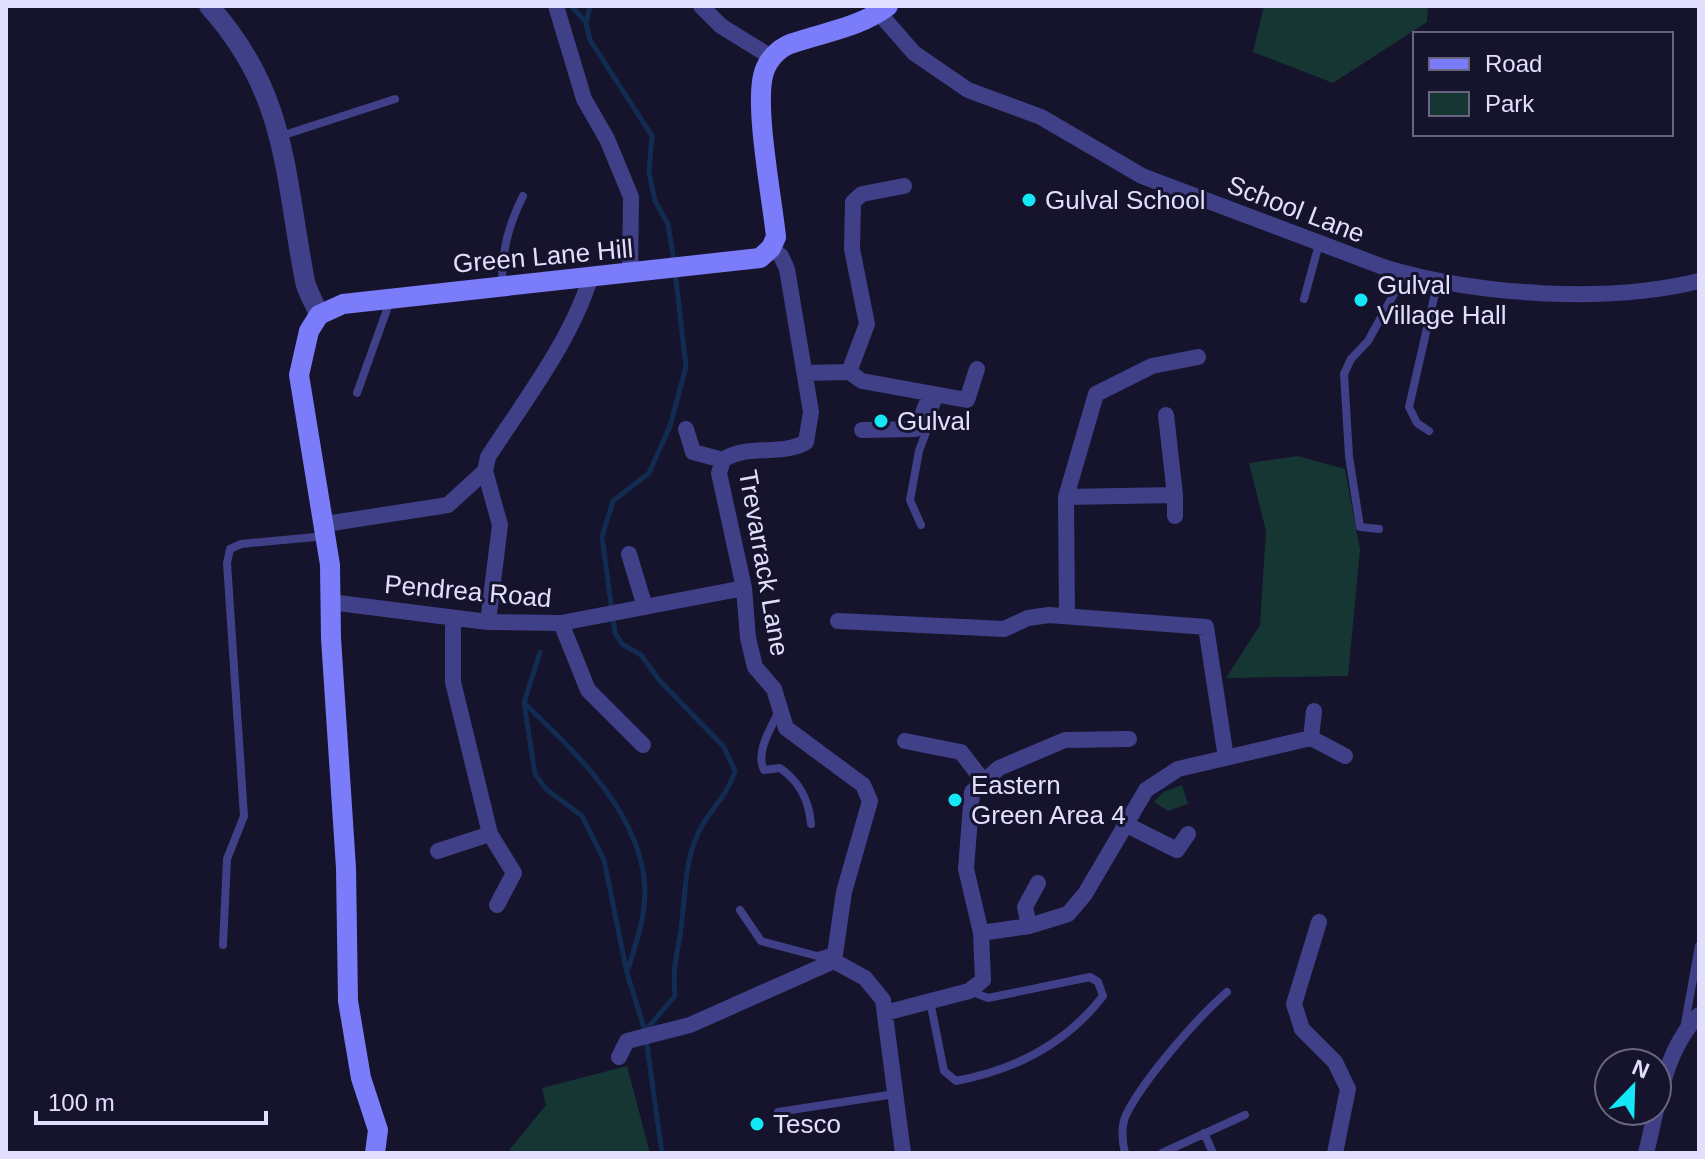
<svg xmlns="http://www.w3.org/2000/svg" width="1705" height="1159" font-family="Helvetica,sans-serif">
  <rect width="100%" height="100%" fill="#16132c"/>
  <path fill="#163634" d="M1264,6H1428L1427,22L1333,83L1253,52Z
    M1298,456L1345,469L1360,550L1348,676L1226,678L1260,625L1266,531L1249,463Z
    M1182,785L1188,804L1168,811L1154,802L1163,792Z
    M627,1066L650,1153H507L546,1105L542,1088Z"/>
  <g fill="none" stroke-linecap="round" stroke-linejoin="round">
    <path stroke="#122c51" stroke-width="5" d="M571,6L586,22
      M590,6L586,23L590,40L652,136L649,172L655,201L668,224L674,262
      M540,652L524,703C575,752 643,814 645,891C645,918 636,944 628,969
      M524,703L535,774L546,789L582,816L604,860L627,973L645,1031L662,1153
      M645,1031L675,996C673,973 675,963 679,941C687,900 681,862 703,824C715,805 728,793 735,771L724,747L659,680L641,655L622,644L615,633L602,537L613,501L649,473L670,426L686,367L675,271"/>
    <path stroke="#404089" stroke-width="8" d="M281,136L395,99
      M502,284C502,251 508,226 523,196
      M1304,299L1319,244
      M357,393L390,301
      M1429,431L1417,423L1409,407L1438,280
      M921,525L910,500L919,451L939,397
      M1379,529L1360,527L1349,456L1344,374L1351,359L1368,341L1405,274
      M779,711C771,728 755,752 764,770L780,768C800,782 809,800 811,824
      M740,910L761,941L817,956L835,951
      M223,945L227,859L244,816L227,563L230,549L241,544L326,536
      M930,1001L944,1071L956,1081C1015,1070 1066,1044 1103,996L1098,982L1090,977L988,998L970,991
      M1684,1029L1699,946
      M778,1112L895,1094
      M1204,1133L1213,1153
      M1125,1153C1122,1142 1121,1125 1126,1115C1143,1080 1197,1018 1227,992
      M1162,1153L1245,1115"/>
    <path stroke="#404089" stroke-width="16" d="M556,6L584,99L607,139L631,197L630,274
      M701,6L721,26L771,57
      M879,13L914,53L968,90L1041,117L1142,176L1386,268C1478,295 1606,304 1699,281
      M771,248L781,256L787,269L811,412L806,442C780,457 749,443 723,460L719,473L744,588L748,638L755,667L774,689L786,728L863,785L870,801L844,892L834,961
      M849,372L867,324L852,249L853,202L862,194L904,186
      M806,373L849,372L862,381L967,400L977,369
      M686,429L693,452L723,460
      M862,430L916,429L930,396
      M1066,497L1175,495L1166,415
      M1175,516V495
      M325,524L448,505L485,471
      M629,554L645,607
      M330,602L488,622L561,623L744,588
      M1067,616L1066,497L1096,394L1152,366L1198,357
      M453,618V682L490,834
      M838,621L1004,629L1028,618L1049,615L1206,627L1226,758
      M488,622L500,525L485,471L488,457C525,400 571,341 591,276
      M561,623L588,690L643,745
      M1311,738L1314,711
      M905,741L961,752L984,782
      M1127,825L1177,850L1188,834
      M438,851L490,834L514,873L497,905
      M1319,922L1294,1004L1302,1029L1335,1062L1348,1089L1335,1153
      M1029,926L1025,907L1038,883
      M981,933L1029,926L1068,914L1085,894L1146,790L1178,769L1311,738L1345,756
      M834,961L865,978L883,1000L903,1153
      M885,1013L969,991L983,980L981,933L966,869L972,792L999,768L1065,740L1129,739
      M619,1057L627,1041L690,1025L834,961
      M1646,1153C1658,1106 1664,1050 1699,1015"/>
    <path stroke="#404089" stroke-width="20" d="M209,6C288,94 284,174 305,281C307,292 315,303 319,315"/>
    <path stroke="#7b7cf9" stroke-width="20" d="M375,1153L378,1130L361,1078L348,1001L346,868L331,638L330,565L299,375L309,331L319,315L343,304L760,258L771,248L776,237C772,198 755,110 763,76C766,62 777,49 790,44C824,32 859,28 888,6"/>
  </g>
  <g fill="#14e7f5" stroke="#16132c" stroke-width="3">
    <circle cx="1029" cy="200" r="8"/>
    <circle cx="1361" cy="300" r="8"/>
    <circle cx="881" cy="421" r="8"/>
    <circle cx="955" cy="800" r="8"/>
    <circle cx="757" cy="1124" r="8"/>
  </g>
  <g text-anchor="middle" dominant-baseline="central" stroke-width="6" stroke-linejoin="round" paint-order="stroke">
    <g font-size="26" fill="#e2dffe" stroke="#16132c" text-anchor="start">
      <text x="1045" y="200">Gulval School</text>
      <text x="1377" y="285">Gulval<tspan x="1377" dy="30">Village Hall</tspan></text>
      <text x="897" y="421">Gulval</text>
      <text x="971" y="785">Eastern<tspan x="971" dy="30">Green Area 4</tspan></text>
      <text x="773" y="1124">Tesco</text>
    </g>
    <g font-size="26" fill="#e2dffe" stroke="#16132c">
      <text transform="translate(1296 209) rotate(21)">School Lane</text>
      <text transform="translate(543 256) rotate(-5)">Green Lane Hill</text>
      <text transform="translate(764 563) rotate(80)">Trevarrack Lane</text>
      <text transform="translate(468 591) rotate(5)">Pendrea Road</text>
    </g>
  </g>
  <rect width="1705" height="1159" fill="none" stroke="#e2dffe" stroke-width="16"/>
  <rect x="1413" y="32" width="260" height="104" fill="#16132c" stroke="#686580" stroke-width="2"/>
  <rect x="1429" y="58" width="40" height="12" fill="#7b7cf9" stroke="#686580" stroke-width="2"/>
  <text x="1485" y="72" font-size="24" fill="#e2dffe">Road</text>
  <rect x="1429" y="92" width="40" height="24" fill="#163634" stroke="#686580" stroke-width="2"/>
  <text x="1485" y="112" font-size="24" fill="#e2dffe">Park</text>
  <g transform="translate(1633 1087) rotate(23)"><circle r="38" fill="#16132c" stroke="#686580" stroke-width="2"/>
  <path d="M0-6L14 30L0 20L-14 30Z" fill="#14e7f5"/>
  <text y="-12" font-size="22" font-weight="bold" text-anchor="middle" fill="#e2dffe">N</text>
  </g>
  <path d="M36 1111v12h230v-12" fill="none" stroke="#e2dffe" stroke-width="4"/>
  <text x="48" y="1111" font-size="24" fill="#e2dffe" stroke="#16132c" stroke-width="6" paint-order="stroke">100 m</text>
</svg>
